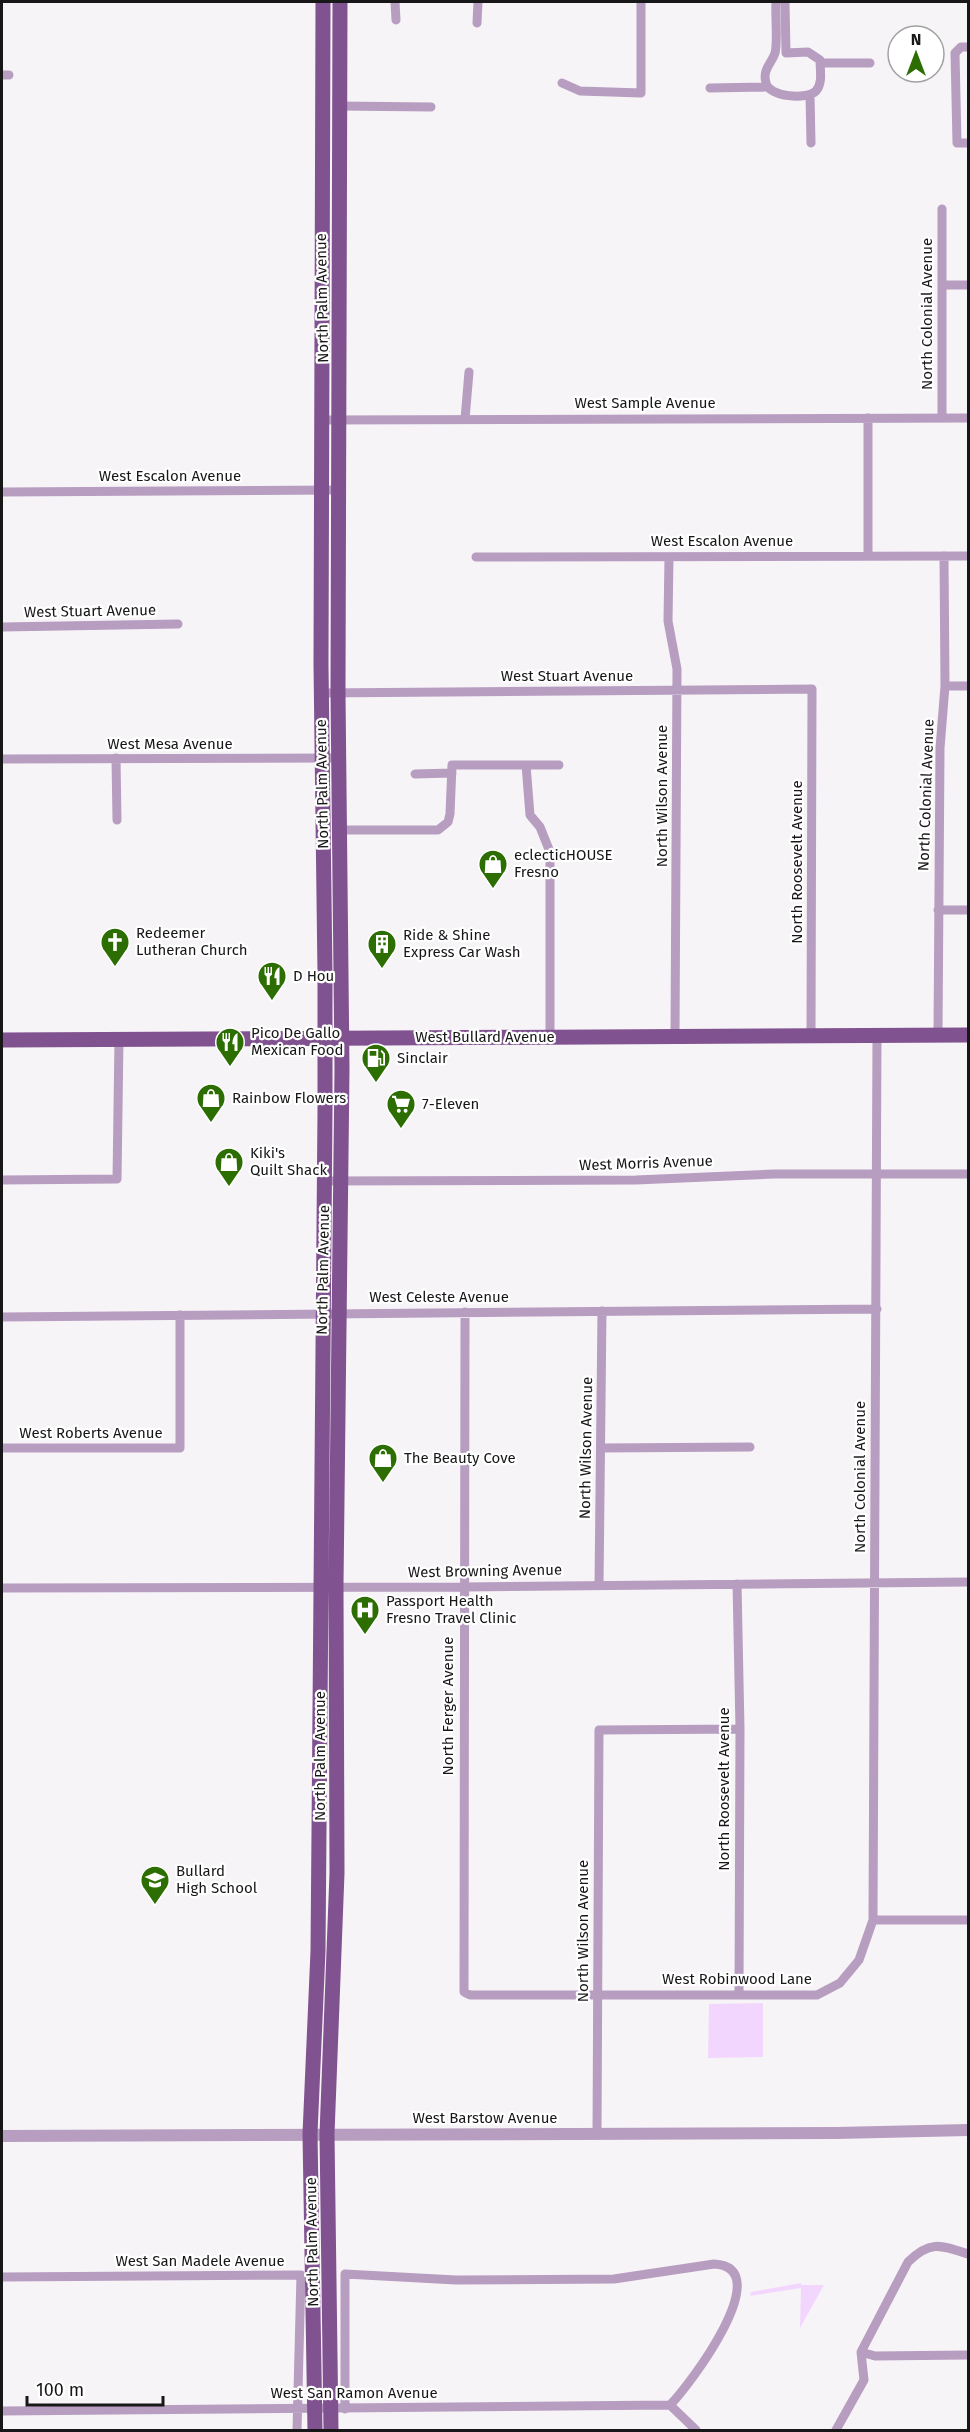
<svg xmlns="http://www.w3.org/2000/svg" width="970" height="2432" font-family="'Fira Sans',sans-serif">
  <rect width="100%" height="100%" fill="#f7f4f8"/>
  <path fill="#f3d6fd" d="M763,2003V2057L708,2058L709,2004Z
    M801,2283V2285H824L800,2328L801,2288L750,2296L751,2292Z"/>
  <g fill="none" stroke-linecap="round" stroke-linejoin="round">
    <path stroke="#b79dc0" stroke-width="9" d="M395,2L396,20
      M776,2C775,15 778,42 775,53C772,63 762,69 766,83C769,97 807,100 816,91C823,83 820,70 820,60L808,52L786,53L785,2
      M477,23L478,2
      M968,47H961L955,53L957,143H968
      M820,63H870
      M2,75H9
      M562,83L580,91L641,93V2
      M710,88L768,87
      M810,95L811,143
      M339,106L431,107
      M942,209V418
      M943,285H968
      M465,419L469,372
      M322,420L968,418
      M2,492L339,490
      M868,556V418
      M476,557L968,556
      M669,557L668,621L677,669L675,1036
      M2,627L178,624
      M945,686H968
      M321,693L812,689L811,1035
      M116,758L117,820
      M2,759L339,758
      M526,765H559
      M415,774L452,773
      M341,830H438L448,822L450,814L452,765H526L530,815L540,827L550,852V1037
      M938,910H968
      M938,1035L940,748L945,686L944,556
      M2,1180L117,1179L119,1039
      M324,1181L636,1180L774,1174H968
      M465,1312L464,1992L470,1995H817L840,1983L859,1960L873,1920L877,1035
      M2,1317L877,1309
      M2,1448H180V1315
      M601,1448L750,1447
      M737,1584L740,1729L739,1994
      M599,1585L602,1311
      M2,1588L463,1587L968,1582
      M873,1920H968
      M597,2133L599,1730L740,1729
      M2,2277L301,2275L297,2430
      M861,2352L875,2356L968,2355
      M345,2409V2274L456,2280L614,2279L714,2264C779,2267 689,2386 670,2405
      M2,2411L670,2405L696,2430
      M836,2430L864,2380L861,2352L908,2262C930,2240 941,2245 968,2254"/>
    <path stroke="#b79dc0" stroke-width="12" d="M2,2136L837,2133L968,2130"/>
    <path stroke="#815290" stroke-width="15" d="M2,1040L968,1035
      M315,2430L310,2134L318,1951L325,1109V974L321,665L323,2
      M331,2430L327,2134L337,1873L336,1586L342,1069L338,693L340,2"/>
  </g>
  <defs>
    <g id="shop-pin" transform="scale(1.5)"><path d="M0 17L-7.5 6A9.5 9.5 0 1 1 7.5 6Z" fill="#2d6e03" stroke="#fff"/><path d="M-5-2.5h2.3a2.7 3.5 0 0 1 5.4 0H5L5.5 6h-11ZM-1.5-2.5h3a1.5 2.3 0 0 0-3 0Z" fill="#fff"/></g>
    <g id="church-pin" transform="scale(1.5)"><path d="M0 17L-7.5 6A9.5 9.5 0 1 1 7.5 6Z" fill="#2d6e03" stroke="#fff"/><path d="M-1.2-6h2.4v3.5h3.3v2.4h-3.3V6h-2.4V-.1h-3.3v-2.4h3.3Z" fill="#fff"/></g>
    <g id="building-pin" transform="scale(1.5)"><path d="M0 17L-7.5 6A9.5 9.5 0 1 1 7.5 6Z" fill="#2d6e03" stroke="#fff"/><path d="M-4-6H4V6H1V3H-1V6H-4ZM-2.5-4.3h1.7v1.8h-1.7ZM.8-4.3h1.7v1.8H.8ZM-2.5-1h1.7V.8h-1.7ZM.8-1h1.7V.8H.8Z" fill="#fff"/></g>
    <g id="restaurant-pin" transform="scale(1.5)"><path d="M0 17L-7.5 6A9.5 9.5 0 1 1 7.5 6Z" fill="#2d6e03" stroke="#fff"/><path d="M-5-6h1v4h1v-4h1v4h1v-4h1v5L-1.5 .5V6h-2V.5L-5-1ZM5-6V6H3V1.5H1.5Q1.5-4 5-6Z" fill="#fff"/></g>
    <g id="fuel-pin" transform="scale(1.5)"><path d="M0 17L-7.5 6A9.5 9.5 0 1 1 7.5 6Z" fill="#2d6e03" stroke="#fff"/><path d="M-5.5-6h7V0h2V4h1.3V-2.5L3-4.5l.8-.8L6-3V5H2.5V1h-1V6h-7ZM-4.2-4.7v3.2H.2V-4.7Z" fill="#fff"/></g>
    <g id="supermarket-pin" transform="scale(1.5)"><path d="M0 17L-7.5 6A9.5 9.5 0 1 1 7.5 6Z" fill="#2d6e03" stroke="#fff"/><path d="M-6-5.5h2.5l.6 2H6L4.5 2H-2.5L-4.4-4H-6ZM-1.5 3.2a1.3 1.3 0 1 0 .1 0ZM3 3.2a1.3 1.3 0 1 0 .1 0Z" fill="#fff"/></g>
    <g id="hospital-pin" transform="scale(1.5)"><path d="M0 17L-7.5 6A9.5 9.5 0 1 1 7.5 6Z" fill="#2d6e03" stroke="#fff"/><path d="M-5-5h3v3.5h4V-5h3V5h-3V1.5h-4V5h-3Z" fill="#fff"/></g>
    <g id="school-pin" transform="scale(1.5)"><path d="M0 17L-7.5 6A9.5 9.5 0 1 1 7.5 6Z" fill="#2d6e03" stroke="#fff"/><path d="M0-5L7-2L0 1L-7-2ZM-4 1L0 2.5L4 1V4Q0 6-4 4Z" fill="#fff"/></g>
  </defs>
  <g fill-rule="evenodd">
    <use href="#shop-pin" x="493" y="864"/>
    <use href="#church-pin" x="115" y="942"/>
    <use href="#building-pin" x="382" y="944"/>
    <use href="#restaurant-pin" x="272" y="976"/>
    <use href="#restaurant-pin" x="230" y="1042"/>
    <use href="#fuel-pin" x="376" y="1058"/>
    <use href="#shop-pin" x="211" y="1098"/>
    <use href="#supermarket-pin" x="401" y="1104"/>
    <use href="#shop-pin" x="229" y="1162"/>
    <use href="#shop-pin" x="383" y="1458"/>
    <use href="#hospital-pin" x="365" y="1610"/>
    <use href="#school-pin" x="155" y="1880"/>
  </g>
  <g text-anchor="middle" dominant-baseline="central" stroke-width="4.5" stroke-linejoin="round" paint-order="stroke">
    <g font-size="15" fill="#181718" stroke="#fff">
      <text transform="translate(322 298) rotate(-91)">North Palm Avenue</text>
      <text transform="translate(927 314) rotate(-90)">North Colonial Avenue</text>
      <text x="645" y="403">West Sample Avenue</text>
      <text x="170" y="476">West Escalon Avenue</text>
      <text x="722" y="541">West Escalon Avenue</text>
      <text transform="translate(90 611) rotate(-1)">West Stuart Avenue</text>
      <text x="567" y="676">West Stuart Avenue</text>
      <text x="170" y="744">West Mesa Avenue</text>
      <text transform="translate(322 784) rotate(-91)">North Palm Avenue</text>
      <text transform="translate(926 795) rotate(-88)">North Colonial Avenue</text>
      <text transform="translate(662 796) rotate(-90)">North Wilson Avenue</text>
      <text transform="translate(797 862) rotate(-90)">North Roosevelt Avenue</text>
      <text x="485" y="1037">West Bullard Avenue</text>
      <text transform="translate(646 1163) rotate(-2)">West Morris Avenue</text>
      <text transform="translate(323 1270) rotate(-89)">North Palm Avenue</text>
      <text x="439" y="1297">West Celeste Avenue</text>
      <text x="91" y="1433">West Roberts Avenue</text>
      <text transform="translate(586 1448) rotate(-89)">North Wilson Avenue</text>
      <text transform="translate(860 1477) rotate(-90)">North Colonial Avenue</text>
      <text transform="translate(485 1571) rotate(-1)">West Browning Avenue</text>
      <text transform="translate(448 1706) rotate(-90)">North Ferger Avenue</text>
      <text transform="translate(320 1756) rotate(-90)">North Palm Avenue</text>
      <text transform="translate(724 1789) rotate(-90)">North Roosevelt Avenue</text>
      <text transform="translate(583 1931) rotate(-90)">North Wilson Avenue</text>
      <text x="737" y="1979">West Robinwood Lane</text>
      <text x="485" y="2118">West Barstow Avenue</text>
      <text transform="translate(312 2242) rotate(-91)">North Palm Avenue</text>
      <text x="200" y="2261">West San Madele Avenue</text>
      <text x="354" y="2393">West San Ramon Avenue</text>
    </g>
    <g font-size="15" fill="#181718" stroke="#fff" text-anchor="start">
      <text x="514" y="855">eclecticHOUSE<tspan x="514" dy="17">Fresno</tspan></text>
      <text x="136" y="933">Redeemer<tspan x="136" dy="17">Lutheran Church</tspan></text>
      <text x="403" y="935">Ride &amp; Shine<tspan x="403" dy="17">Express Car Wash</tspan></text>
      <text x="293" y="976">D Hou</text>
      <text x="251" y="1033">Pico De Gallo<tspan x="251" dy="17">Mexican Food</tspan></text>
      <text x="397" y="1058">Sinclair</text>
      <text x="232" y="1098">Rainbow Flowers</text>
      <text x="422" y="1104">7-Eleven</text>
      <text x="250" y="1153">Kiki's<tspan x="250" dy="17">Quilt Shack</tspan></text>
      <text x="404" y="1458">The Beauty Cove</text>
      <text x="386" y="1601">Passport Health<tspan x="386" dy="17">Fresno Travel Clinic</tspan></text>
      <text x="176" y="1871">Bullard<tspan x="176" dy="17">High School</tspan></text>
    </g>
  </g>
  <rect width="970" height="2432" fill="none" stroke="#181718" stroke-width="6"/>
  <g transform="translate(916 54)"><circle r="28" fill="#ffffff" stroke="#a3a2a3" stroke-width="1.5"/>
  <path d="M0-4.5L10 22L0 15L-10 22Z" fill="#2d6e03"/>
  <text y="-9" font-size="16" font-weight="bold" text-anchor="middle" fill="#181718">N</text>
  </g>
  <path d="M27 2396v9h136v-9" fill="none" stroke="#181718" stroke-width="3"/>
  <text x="36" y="2396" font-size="18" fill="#181718" stroke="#ffffff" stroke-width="4.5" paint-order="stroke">100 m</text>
</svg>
